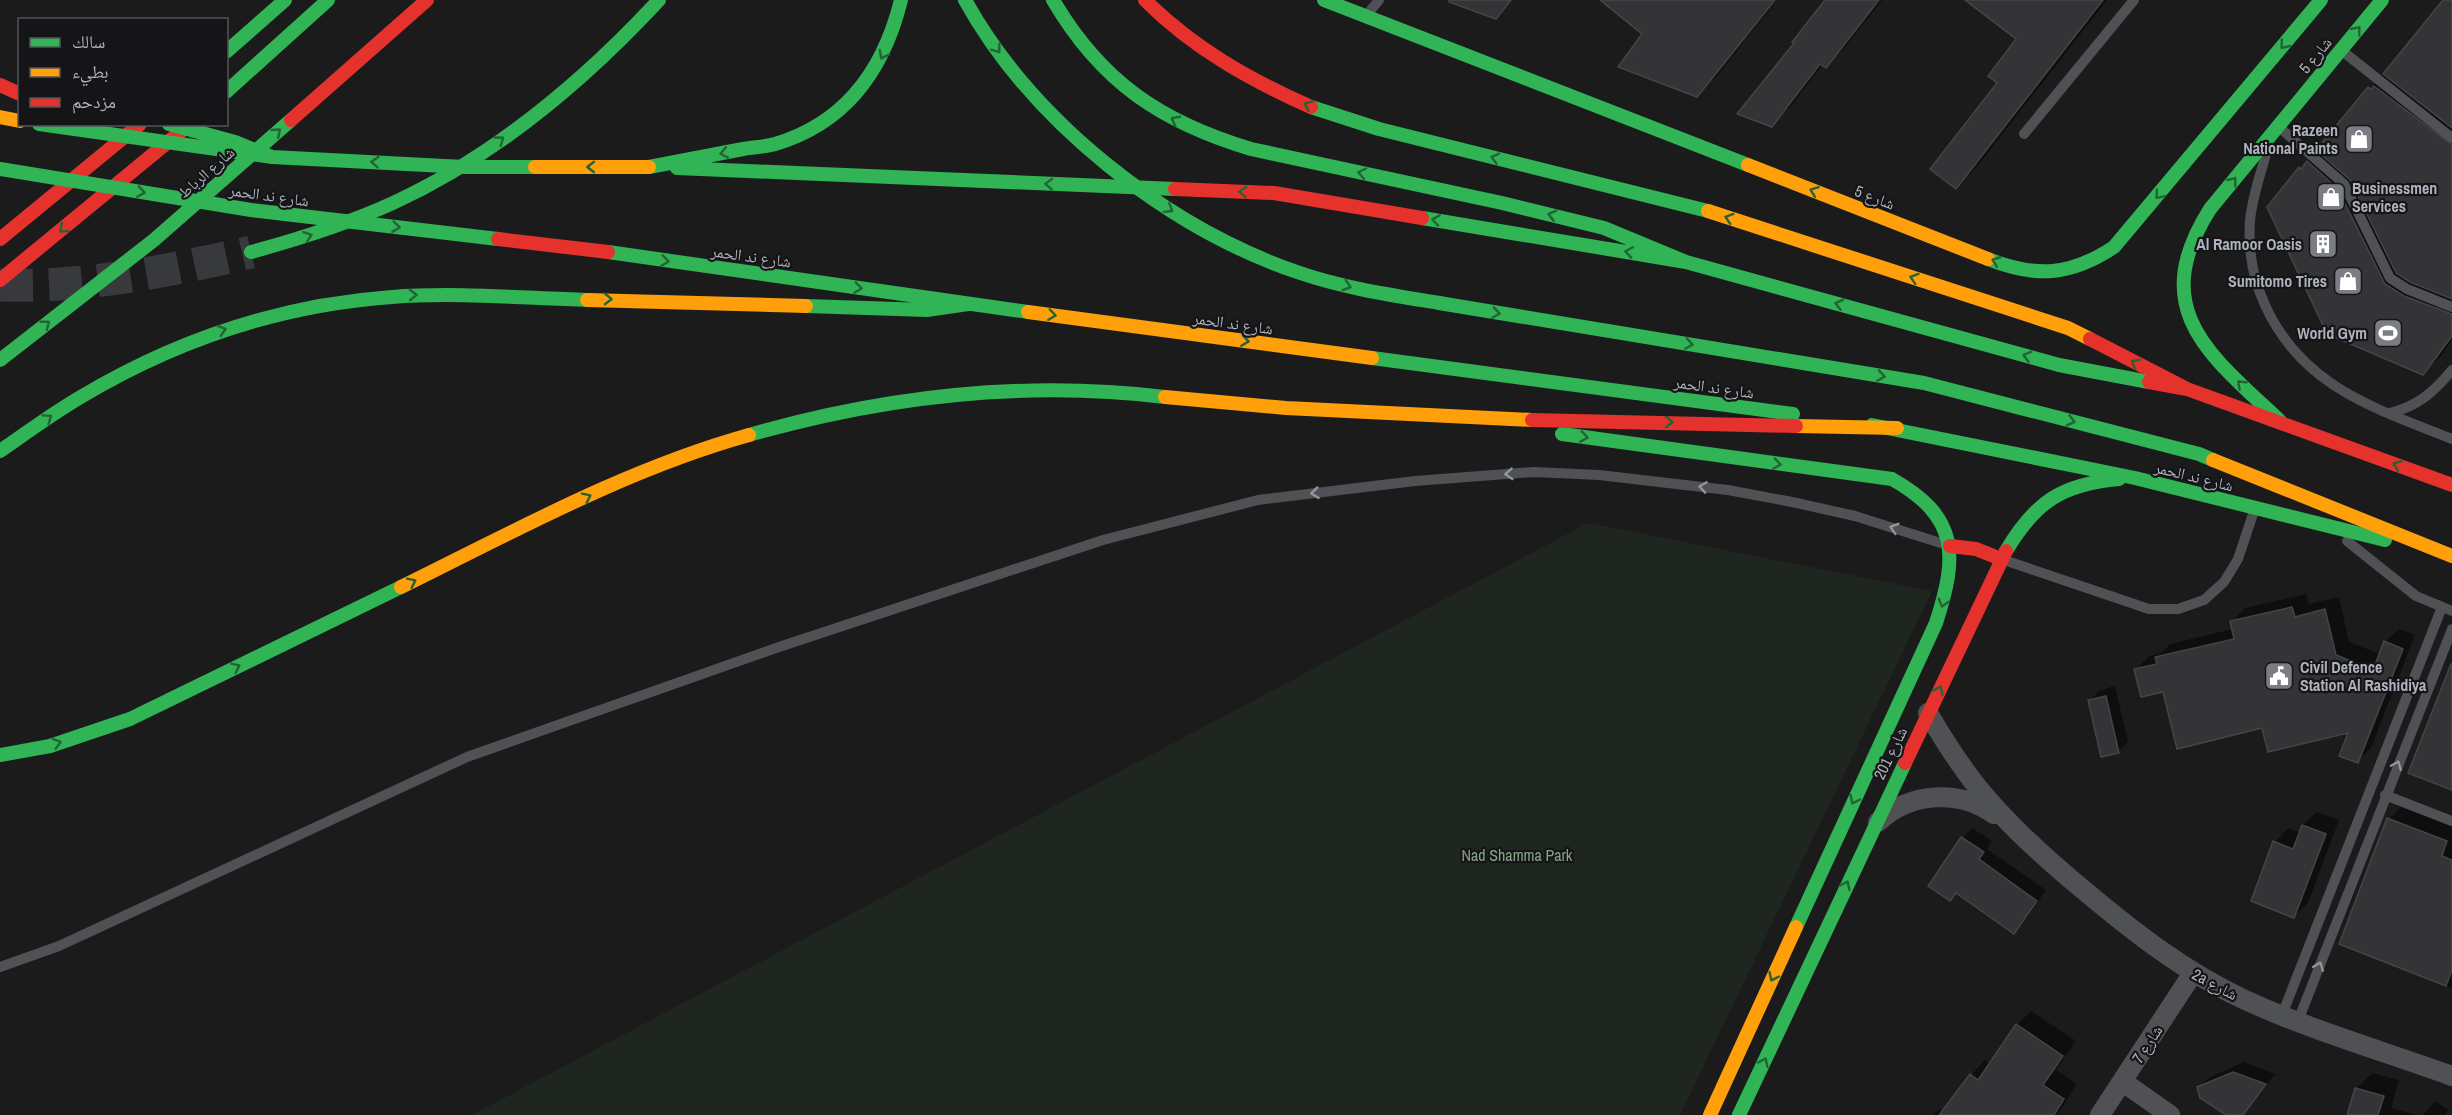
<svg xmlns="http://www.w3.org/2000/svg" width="2452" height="1115" font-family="'Archivo Narrow','Noto Naskh Arabic',sans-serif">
  <rect width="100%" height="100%" fill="#1b1b1c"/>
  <path fill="#1f2620" d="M1588,523L1932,591L1680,1115H472Z"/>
  <path fill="#0007" d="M1603,0H1777L1717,76L1697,95L1644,34Z
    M1826,0H1882L1845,47L1826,66L1823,64L1791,106L1771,125L1796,43Z
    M1968,0H2107L1976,168L1956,187L2018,39Z
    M2445,0H2452V340L2441,356L2423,373L2300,168L2318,151Z
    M2306,594L2308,604L2339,597L2349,642L2380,654L2385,642L2399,629L2415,635L2371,748L2357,761L2350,731L2263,726L2165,690L2136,670L2149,656L2161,653L2170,644L2233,629L2231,622L2245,608Z
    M2115,686L2128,742L2118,752L2090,700L2100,690Z
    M2409,799L2452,816V988L2341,943L2389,819Z
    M2317,812L2339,820L2308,903L2294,916L2275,842L2288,828L2301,833L2303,825Z
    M1972,828L1992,841L1987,849L2046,890L2024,922L2014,932L1957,892L1950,899L1930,886L1963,838Z
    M2031,1011L2076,1041L2056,1070L2077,1084L2059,1112L2056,1115H1933L1940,1109L1944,1111L1971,1075L1985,1060L1991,1064L2017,1025Z
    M2244,1062L2275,1074L2243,1115H2229L2199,1088L2209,1078Z
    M2372,1073L2399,1080L2391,1108L2417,1115H2347L2356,1089Z
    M2436,1101L2448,1110L2445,1115H2423Z"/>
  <path fill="#343436" stroke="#434548" stroke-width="1.5" d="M1449,0H1511L1496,19L1449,2Z
    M1600,0H1775L1697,97L1618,67L1642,34Z
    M1825,0H1879L1826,68L1820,64L1772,127L1737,114L1794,43L1792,42Z
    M1965,0H2103L1956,189L1930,169L1997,83L1988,76L2016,39Z
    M2443,0H2452V128L2383,74Z
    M2374,86L2452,145V299L2410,282L2396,273L2350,180L2316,150L2368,87L2371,89Z
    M2307,161L2338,189L2385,284L2404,296L2452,314V336L2423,375L2327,334L2267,207L2299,167L2301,169Z
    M2292,607L2295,617L2325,609L2336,655L2373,670L2384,641L2403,649L2358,763L2339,756L2348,733L2268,752L2262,728L2177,749L2163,692L2141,697L2134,669L2157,664L2155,657L2234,639L2230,621Z
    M2451,664H2452V790L2408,773Z
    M2106,696L2119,753L2101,757L2088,700Z
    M2387,818L2447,841L2442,856L2452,860V970L2446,986L2339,944Z
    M2302,825L2326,834L2294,918L2251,901L2273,841L2293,849Z
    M1961,837L1984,852L1979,859L2037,901L2014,934L1956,893L1950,901L1928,886Z
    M2016,1024L2063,1056L2043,1085L2064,1099L2054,1115H1939L1970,1074L1978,1080Z
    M2233,1072L2266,1084L2243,1115H2226L2200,1098L2197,1087Z
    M2355,1088L2384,1096L2378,1115H2347Z"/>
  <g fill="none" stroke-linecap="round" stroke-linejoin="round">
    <path stroke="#38393c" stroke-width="33" stroke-dasharray="33 16" stroke-linecap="butt" d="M0,285C85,288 169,271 251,252"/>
    <path stroke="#4f5154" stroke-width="10" d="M1366,16L1379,0
      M2341,50L2452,138
      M2279,127L2344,184L2390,278L2407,289L2452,307
      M2024,134L2134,0
      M2266,154C2260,176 2252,198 2250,221C2248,250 2253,279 2265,305C2302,387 2375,408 2452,439
      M2390,413C2418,406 2434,392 2452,370
      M2347,541L2416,596L2452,611
      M2001,559L2149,609H2178L2204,600L2224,582L2238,559L2254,511
      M2385,795L2452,821
      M0,967L59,946L467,757L779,647L1103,540L1258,500L1415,481L1534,472L1599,475L1728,490L1792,502L1855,516L1947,545
      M2282,1015L2442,607
      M2298,1021L2452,629"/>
    <path stroke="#4f5154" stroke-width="20" d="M1928,713C1946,744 1966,775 1990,802C2019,835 2052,864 2086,892C2135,933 2185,972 2243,999C2310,1030 2383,1051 2452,1076
      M1878,822C1910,792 1959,789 1994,814
      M2123,1082L2170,1115
      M2100,1115L2193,973"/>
    <path stroke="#30b455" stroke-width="14" d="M1053,0C1101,82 1161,122 1251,149L1502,203L1604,228L1686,262
      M1324,0L1748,165
      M226,52L285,0
      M226,92L328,0
      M1311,107L1379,129L1708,211
      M649,167C680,161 712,155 743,149C754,147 765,147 775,144C846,123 884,69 901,0
      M677,168L1175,189
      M1422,218L1686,262L2059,365L2149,382
      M251,252C299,239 347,224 393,203C495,156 583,82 659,0
      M608,252L1028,312
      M1988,259C2036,278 2070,276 2114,247L2321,0
      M1439,303L1924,383L2199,454L2213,460
      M806,306L927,310L968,304
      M1372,358L1793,414
      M0,360L154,240L291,120
      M2280,421C2210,355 2146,310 2210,209L2382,0
      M1872,425L2135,478L2385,540
      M1562,434L1892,479C1959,517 1958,555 1936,623L1796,927
      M749,435C885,396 1024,380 1165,397
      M0,451C26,433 52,414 79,398C174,341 280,305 392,297C456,292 522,298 587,300
      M2006,551C2035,502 2062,484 2119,479
      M0,755L50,746L130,719L401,587
      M1739,1115L1905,763"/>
    <path stroke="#ff9f0a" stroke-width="14" d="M0,117L20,121
      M1748,165L1988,259
      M1708,211L2068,328L2090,339
      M587,300L806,306
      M1028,312L1372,358
      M1165,397L1286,408L1532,420
      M1796,426L1897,428
      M2213,460L2452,556
      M401,587C515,531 627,469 749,435
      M1710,1115L1796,927"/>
    <path stroke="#e5322d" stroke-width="14" d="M1145,0C1193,48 1250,80 1311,107
      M0,85L20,94
      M291,120L427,0
      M1175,189L1274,193L1422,218
      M0,239L140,124
      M0,280L185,128
      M2090,339L2187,389
      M2149,382L2187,389L2452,485
      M1532,420L1796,426
      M1950,546L1976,549L2001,559
      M1905,763L2006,551"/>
    <path stroke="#30b455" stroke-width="14" d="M965,0C1032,121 1166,227 1297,272C1343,288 1391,295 1439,303
      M39,124L272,157L464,167H535
      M169,124L235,142L272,157
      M0,169L251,210L498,239"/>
    <path stroke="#ff9f0a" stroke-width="14" d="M535,167H649"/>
    <path stroke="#e5322d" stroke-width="14" d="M498,239L608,252"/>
  </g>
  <defs><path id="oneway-chevron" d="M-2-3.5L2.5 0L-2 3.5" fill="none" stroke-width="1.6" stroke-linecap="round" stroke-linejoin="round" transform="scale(1.5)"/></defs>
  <g stroke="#226436">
    <use href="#oneway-chevron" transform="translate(2357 30) rotate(-51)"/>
    <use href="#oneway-chevron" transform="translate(2284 45) rotate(129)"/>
    <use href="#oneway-chevron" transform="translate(997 49) rotate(54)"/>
    <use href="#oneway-chevron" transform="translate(883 55) rotate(117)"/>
    <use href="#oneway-chevron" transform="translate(1308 105) rotate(-156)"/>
    <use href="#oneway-chevron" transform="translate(1175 120) rotate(-152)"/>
    <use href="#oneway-chevron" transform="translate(277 132) rotate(-41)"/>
    <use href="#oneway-chevron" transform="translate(500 140) rotate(-36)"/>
    <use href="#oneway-chevron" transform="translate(724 153) rotate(169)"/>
    <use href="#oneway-chevron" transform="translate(1495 158) rotate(-166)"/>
    <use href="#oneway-chevron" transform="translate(375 162) rotate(-177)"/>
    <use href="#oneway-chevron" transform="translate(591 167) rotate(-180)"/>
    <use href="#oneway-chevron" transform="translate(1362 173) rotate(-168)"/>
    <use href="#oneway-chevron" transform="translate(2233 181) rotate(-51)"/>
    <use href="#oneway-chevron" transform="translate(1049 184) rotate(-178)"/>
    <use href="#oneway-chevron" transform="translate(1814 191) rotate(-159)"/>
    <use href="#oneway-chevron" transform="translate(141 192) rotate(9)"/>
    <use href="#oneway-chevron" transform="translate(1243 192) rotate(-178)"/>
    <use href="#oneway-chevron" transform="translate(2159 195) rotate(130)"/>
    <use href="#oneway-chevron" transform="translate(1169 209) rotate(32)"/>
    <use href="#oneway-chevron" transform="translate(1552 215) rotate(-166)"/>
    <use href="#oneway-chevron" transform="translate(1729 218) rotate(-162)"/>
    <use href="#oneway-chevron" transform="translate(1436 220) rotate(-171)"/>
    <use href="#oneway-chevron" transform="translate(396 227) rotate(7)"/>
    <use href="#oneway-chevron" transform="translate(63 229) rotate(140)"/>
    <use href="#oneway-chevron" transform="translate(308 236) rotate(-19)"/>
    <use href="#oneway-chevron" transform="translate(1629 252) rotate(-171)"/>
    <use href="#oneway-chevron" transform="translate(665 261) rotate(8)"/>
    <use href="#oneway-chevron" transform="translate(1996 261) rotate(-159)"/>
    <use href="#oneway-chevron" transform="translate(1914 278) rotate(-162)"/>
    <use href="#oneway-chevron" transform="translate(1347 286) rotate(17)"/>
    <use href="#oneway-chevron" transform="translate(858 288) rotate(8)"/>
    <use href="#oneway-chevron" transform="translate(413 295) rotate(-1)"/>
    <use href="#oneway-chevron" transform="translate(608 299) rotate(1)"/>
    <use href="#oneway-chevron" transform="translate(1839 304) rotate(-165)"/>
    <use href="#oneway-chevron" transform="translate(1496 313) rotate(9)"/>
    <use href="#oneway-chevron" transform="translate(1052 315) rotate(8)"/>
    <use href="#oneway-chevron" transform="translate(46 324) rotate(-38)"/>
    <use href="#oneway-chevron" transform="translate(222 330) rotate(-18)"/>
    <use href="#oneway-chevron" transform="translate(1245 341) rotate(8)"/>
    <use href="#oneway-chevron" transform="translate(1689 344) rotate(9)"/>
    <use href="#oneway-chevron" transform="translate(2027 356) rotate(-165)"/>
    <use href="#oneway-chevron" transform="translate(2135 363) rotate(-153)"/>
    <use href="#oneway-chevron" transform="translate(1881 376) rotate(9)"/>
    <use href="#oneway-chevron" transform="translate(2241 384) rotate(-137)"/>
    <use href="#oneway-chevron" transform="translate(48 418) rotate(-34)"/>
    <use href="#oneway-chevron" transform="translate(2071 421) rotate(15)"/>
    <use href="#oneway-chevron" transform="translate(1669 422) rotate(1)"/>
    <use href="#oneway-chevron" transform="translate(1584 437) rotate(8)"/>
    <use href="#oneway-chevron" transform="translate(1777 464) rotate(8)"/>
    <use href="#oneway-chevron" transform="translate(2397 465) rotate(-160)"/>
    <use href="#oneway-chevron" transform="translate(587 497) rotate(-26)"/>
    <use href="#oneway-chevron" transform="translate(412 582) rotate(-26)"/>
    <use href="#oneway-chevron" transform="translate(1943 603) rotate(106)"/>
    <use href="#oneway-chevron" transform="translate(236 667) rotate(-26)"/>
    <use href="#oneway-chevron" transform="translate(1939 690) rotate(-65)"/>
    <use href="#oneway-chevron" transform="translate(57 743) rotate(-16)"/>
    <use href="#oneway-chevron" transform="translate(1854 800) rotate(115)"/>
    <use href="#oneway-chevron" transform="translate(1846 885) rotate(-65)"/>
    <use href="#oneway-chevron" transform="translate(1773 977) rotate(115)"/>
    <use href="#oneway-chevron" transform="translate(1764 1062) rotate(-65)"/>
  </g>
  <g stroke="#91959c">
    <use href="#oneway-chevron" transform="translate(1509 474) rotate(176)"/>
    <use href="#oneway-chevron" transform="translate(1703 487) rotate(-172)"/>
    <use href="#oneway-chevron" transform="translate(1315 493) rotate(173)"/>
    <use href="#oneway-chevron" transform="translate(1894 528) rotate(-163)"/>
    <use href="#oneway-chevron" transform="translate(2397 765) rotate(-68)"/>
    <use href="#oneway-chevron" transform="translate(2319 966) rotate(-69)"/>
  </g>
  <defs>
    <g id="shop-square" transform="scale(1.5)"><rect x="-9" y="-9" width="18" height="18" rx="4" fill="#7a7d83" stroke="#151518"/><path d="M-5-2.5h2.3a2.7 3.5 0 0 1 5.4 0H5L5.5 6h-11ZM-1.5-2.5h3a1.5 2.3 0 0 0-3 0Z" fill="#fff"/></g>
    <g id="building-square" transform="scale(1.5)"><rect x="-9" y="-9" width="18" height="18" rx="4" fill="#7a7d83" stroke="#151518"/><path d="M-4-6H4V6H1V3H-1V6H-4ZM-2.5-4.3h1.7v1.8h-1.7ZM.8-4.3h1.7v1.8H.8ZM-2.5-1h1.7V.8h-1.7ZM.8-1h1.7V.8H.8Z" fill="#fff"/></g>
    <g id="stadium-square" transform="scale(1.5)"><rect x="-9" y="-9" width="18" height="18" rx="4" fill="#7a7d83" stroke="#151518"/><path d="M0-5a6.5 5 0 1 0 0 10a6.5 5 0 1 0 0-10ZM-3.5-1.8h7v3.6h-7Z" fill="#fff"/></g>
    <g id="civic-square" transform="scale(1.5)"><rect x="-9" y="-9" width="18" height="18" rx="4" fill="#7a7d83" stroke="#151518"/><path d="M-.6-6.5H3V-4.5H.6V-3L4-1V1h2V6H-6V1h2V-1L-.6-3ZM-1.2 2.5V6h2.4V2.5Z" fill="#fff"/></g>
  </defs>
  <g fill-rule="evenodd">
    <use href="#shop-square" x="2359" y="139"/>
    <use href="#shop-square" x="2331" y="197"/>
    <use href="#building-square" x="2323" y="244"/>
    <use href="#shop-square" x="2348" y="281"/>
    <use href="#stadium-square" x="2388" y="333"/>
    <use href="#civic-square" x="2279" y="676"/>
  </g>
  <g text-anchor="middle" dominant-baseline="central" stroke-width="4.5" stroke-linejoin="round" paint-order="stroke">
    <g font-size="16" fill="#adb2bb" stroke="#151518">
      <text transform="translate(2315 55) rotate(-51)">شارع 5</text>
      <text transform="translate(206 172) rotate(-41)">شارع الرباط</text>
      <text transform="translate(269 195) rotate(8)">شارع ند الحمر</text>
      <text transform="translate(1875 197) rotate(21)">شارع 5</text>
      <text transform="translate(751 256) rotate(8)">شارع ند الحمر</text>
      <text transform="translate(1233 323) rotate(8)">شارع ند الحمر</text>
      <text transform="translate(1714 387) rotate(8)">شارع ند الحمر</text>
      <text transform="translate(2194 476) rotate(14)">شارع ند الحمر</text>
      <text transform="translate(1890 753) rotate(-64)">شارع 201</text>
      <text transform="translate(2215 984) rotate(28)">2a شارع</text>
      <text transform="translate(2147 1044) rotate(-57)">شارع 7</text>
    </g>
    <g font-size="16" font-weight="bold" fill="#adb2bb" stroke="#151518" text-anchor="end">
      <text x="2338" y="130">Razeen<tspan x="2338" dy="18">National Paints</tspan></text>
      <text x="2352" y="188" text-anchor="start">Businessmen<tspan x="2352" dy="18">Services</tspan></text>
      <text x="2302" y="244">Al Ramoor Oasis</text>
      <text x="2327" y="281">Sumitomo Tires</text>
      <text x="2367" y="333">World Gym</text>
      <text x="2300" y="667" text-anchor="start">Civil Defence<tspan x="2300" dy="18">Station Al Rashidiya</tspan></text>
    </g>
    <g font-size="16" fill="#85a587" stroke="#151518">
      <text x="1517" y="855">Nad Shamma Park</text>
    </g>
  </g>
  <rect x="18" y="18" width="210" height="108" fill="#151518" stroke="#525459" stroke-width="1.5"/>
  <rect x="30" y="38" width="30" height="9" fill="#30b455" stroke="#525459" stroke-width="1.5"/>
  <text x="72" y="48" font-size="18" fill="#adb2bb">سالك</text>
  <rect x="30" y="68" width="30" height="9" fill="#ff9f0a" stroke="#525459" stroke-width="1.5"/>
  <text x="72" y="78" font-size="18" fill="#adb2bb">بطيء</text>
  <rect x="30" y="98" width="30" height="9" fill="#e5322d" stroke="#525459" stroke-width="1.5"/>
  <text x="72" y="108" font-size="18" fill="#adb2bb">مزدحم</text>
</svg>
